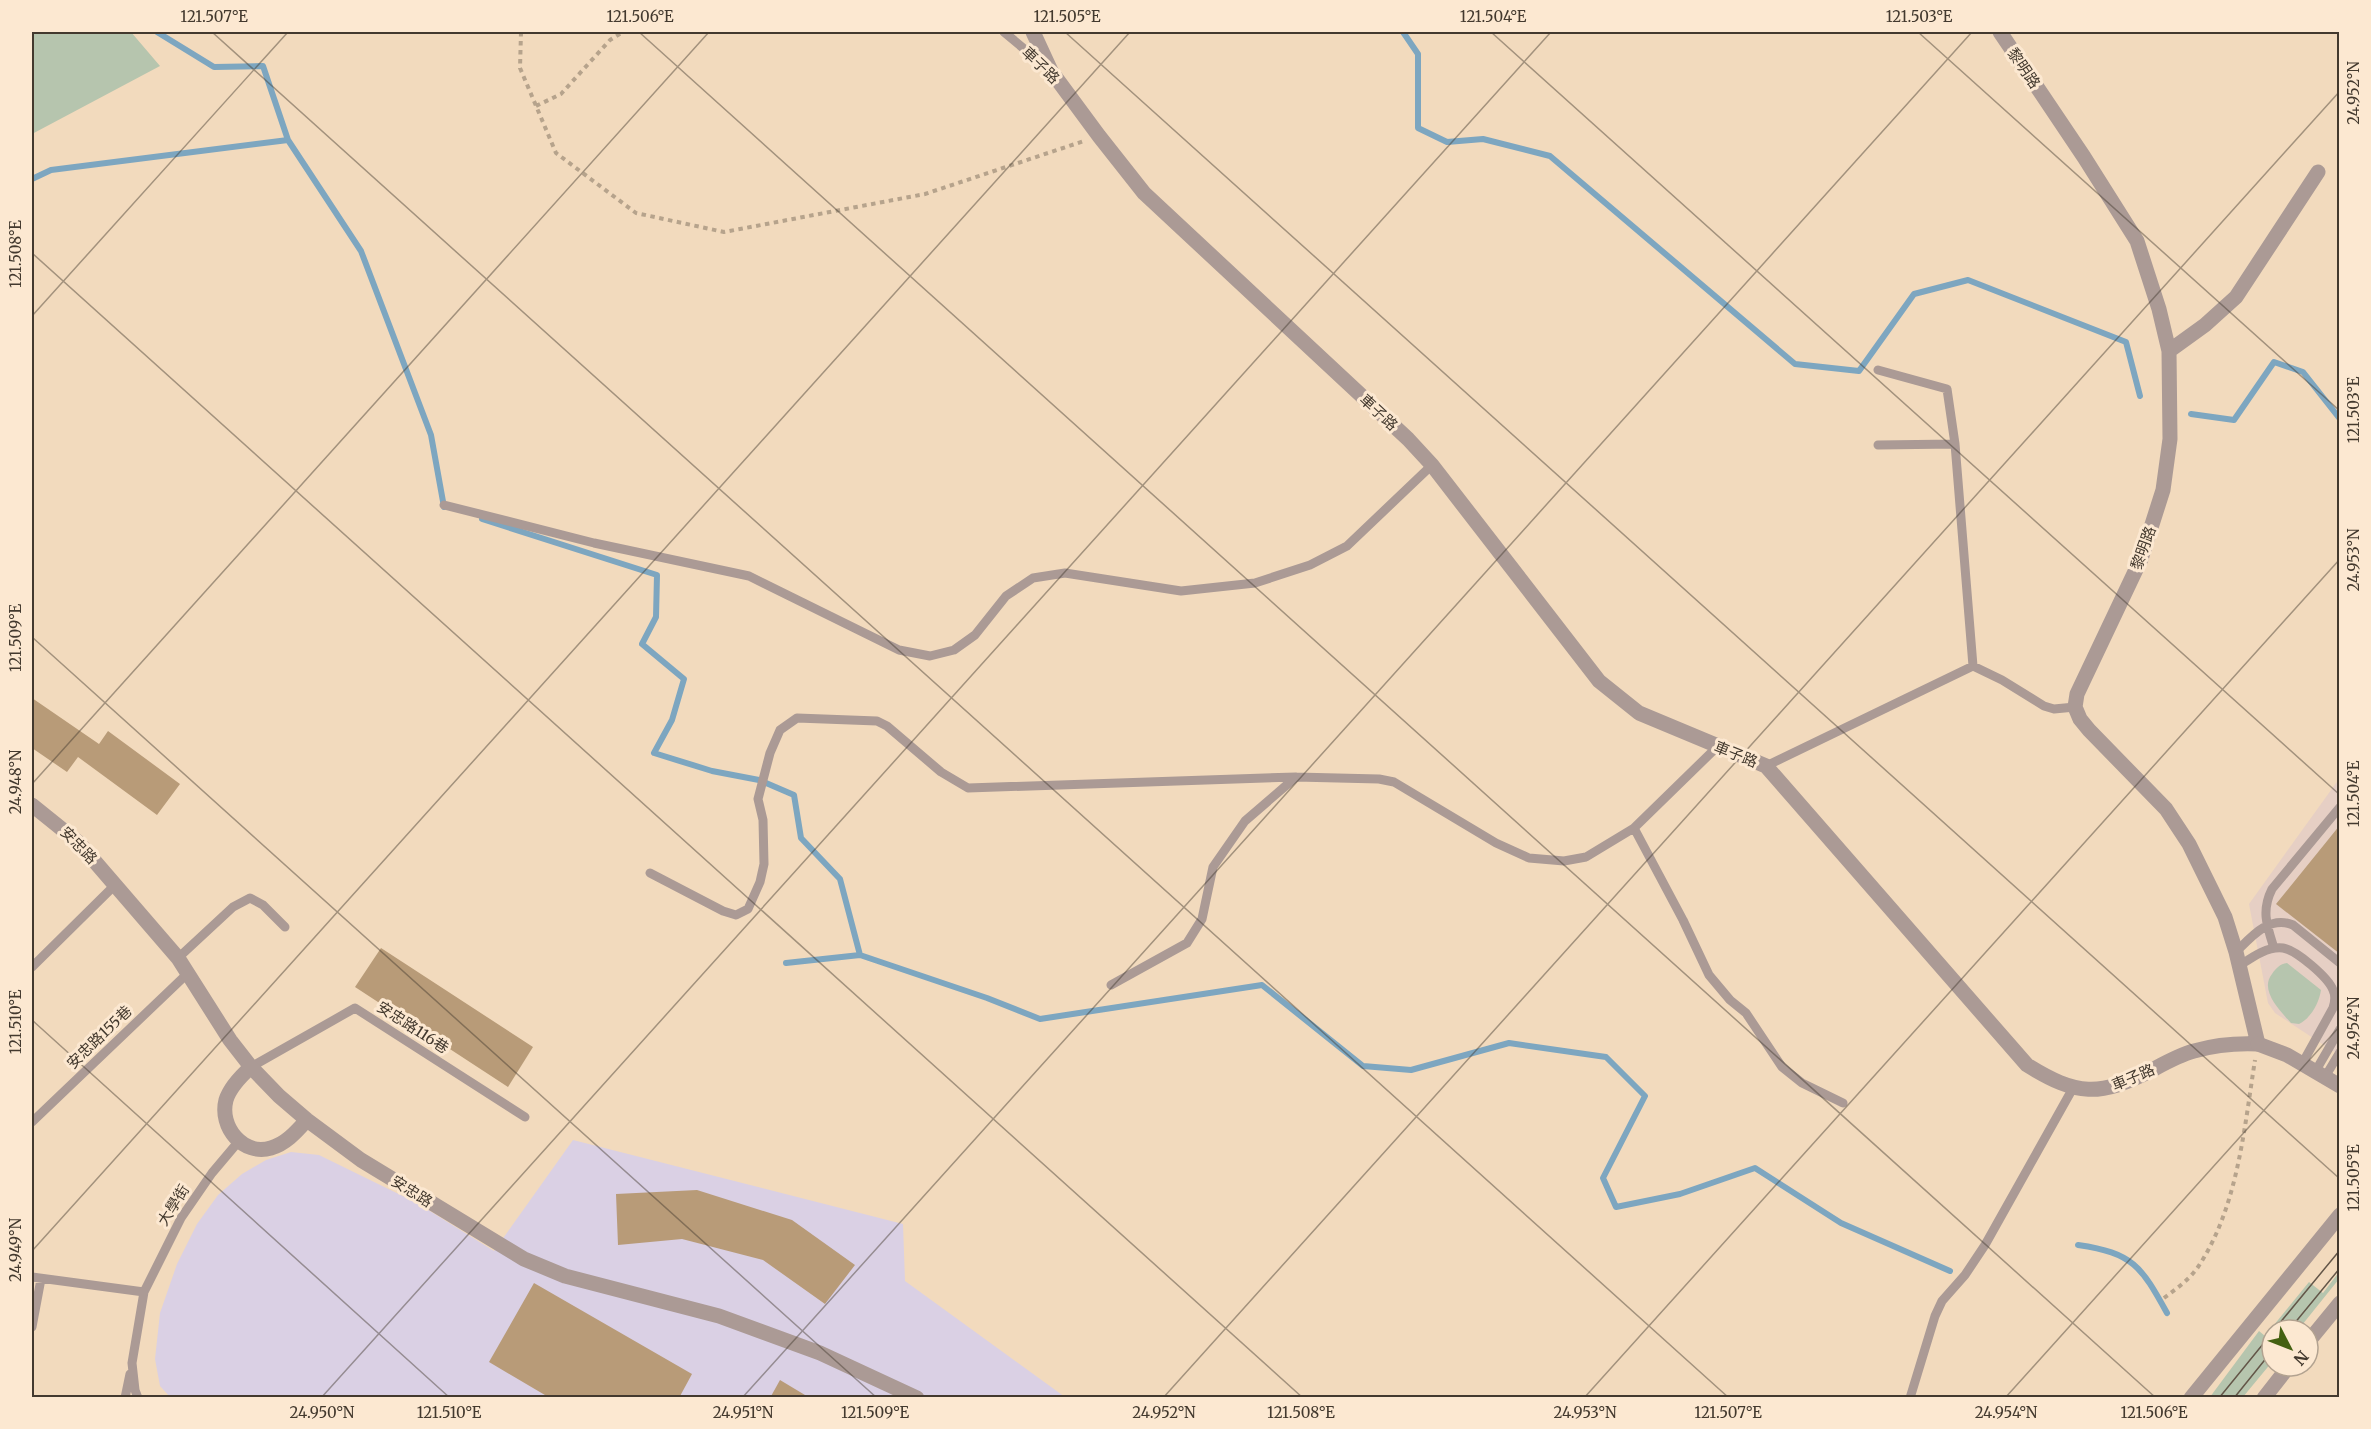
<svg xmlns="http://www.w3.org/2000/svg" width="2371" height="1429" font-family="Merriweather,'Noto Sans TC',serif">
  <rect width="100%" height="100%" fill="#f2dabd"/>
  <path fill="#dad0e4" d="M573,1140L903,1224L905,1281L1065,1397L171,1398L160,1386L155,1359L160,1313L177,1264L197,1224L218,1195L242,1174L266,1160L291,1152L319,1155L417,1203L494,1251Z"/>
  <path fill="#e6cfc4" d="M2339,779V1055L2275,1013L2268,1003L2249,904Z"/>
  <path fill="#b6c5ae" d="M32,32H131L160,66L32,134Z
    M2287,963L2321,990C2319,1003 2311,1018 2299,1024L2291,1023C2280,1011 2259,990 2272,974C2276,968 2280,964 2287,963Z
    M2339,1272V1279L2298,1330H2272V1362L2243,1397H2210L2259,1331L2265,1336L2309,1282L2323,1293Z"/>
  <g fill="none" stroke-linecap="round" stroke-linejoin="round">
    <path stroke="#7da6c0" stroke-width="6" d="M157,32L214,67L263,66L288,140L361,251L431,435L444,507
      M1403,32L1418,54V128L1447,142L1483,139L1550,156L1795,364L1859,371L1914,294L1968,280L2126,342L2140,396
      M32,179L51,170L288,140
      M2191,414L2234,420L2274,362L2303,372L2340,419
      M482,519L657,575L656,617L642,644L684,679L672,720L654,753L712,771L759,780L794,795L801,838L840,879L860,955L987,998L1040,1019L1262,985L1363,1066L1411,1070L1509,1043L1606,1057L1645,1096L1603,1178L1616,1207L1680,1194L1755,1168L1841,1223L1950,1271
      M786,963L860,955
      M2078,1245C2133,1253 2141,1266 2167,1313"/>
  </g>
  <path fill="#b89b78" d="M32,698L99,744L108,731L180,784L157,815L78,757L67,772L32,748Z
    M2340,825V954L2276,904Z
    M381,948L533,1047L508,1087L355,987Z
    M697,1190L792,1220L855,1265L825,1304L763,1260L682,1239L618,1245L616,1194Z
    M534,1283L692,1374L679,1398H550L489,1362Z
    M780,1380L810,1398H770Z"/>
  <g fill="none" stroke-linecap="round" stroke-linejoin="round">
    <path stroke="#b6a38c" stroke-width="4" stroke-dasharray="4.5 4.5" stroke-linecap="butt" d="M521,32L520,68L556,153L636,213L724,232L925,194L1084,141
      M536,106L561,94L610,40L623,32
      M2164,1298C2176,1289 2189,1280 2198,1267C2238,1207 2244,1129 2255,1060"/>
    <path stroke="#ab9a95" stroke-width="9" d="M1004,32L1047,68
      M1878,370L1947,389L1955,444L1973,666
      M1878,445L1955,444
      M444,505L594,543L749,576L899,650L930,656L954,650L975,635L1006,596L1033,578L1065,573L1181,591L1255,583L1310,565L1347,546L1432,465
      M1766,766L1973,666L2002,680L2044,706L2054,709L2075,707
      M1634,828L1683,920L1709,975L1730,1000L1746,1013L1782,1067L1802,1083L1843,1103
      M650,873L723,911L736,915L748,909L760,882L764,864L763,820L758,799L770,753L780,730L797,718L877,721L887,726L941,772L968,788L1296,777L1379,779L1394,782L1496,843L1529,858L1564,861L1586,857L1634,828L1717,747
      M2274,948C2267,926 2261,911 2272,889L2340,807
      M2236,952C2251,937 2269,915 2293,925L2340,963
      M178,958L233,907L250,898L263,905L285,927
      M2239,966C2251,958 2267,946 2283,948C2296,950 2328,977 2333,990C2336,996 2335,1002 2333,1008L2302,1064
      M32,967L115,885
      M1111,985L1187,943L1202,919L1213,867L1245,821L1296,777
      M251,1067L355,1008L525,1117
      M2315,1072L2340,1029
      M2325,1077L2340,1052
      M32,1122L187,974
      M32,1277L144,1292
      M32,1327L41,1279
      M125,1398L130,1374
      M138,1398L135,1390L132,1363L144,1292L181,1218L212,1173L239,1141
      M1910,1398L1935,1316L1942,1301L1965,1275L1985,1245L2073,1088"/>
    <path stroke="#ab9a95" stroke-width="15" d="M1033,32L1051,71L1099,136L1144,193L1408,439L1432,465L1599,681L1639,713L1766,766L2027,1065C2077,1096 2099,1097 2152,1070C2165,1063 2179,1055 2194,1051C2215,1045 2236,1043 2258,1044L2236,952L2225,917L2189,844L2166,809L2089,730L2080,719L2075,707L2077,694L2141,559L2163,490L2170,439L2169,351L2159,309L2137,241L2084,157L2000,32
      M2169,351L2205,325L2236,297L2318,172
      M32,805L78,842L178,958L230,1040L251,1067L279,1096L307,1120L361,1160L524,1259L565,1276L719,1316L820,1353L917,1398
      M251,1067C241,1076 230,1087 226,1100C219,1127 243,1156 271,1148C286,1144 297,1131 307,1120"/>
    <path stroke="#ab9a95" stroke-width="15" d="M2258,1044L2287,1055L2340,1086
      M2308,1342L2340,1303
      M2191,1398L2340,1215
      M2264,1398L2289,1366"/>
    <path stroke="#635648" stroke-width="1.5" d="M2274,1330L2340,1250
      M2289,1330L2340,1268
      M2219,1398L2272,1333
      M2234,1398L2272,1351"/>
  </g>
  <path fill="none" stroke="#43392e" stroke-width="1.5" stroke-opacity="0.45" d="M212,32L1729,1398M639,32L2156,1398M1065,32L2340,1179M1491,32L2340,795M1918,32L2340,411M32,253L1303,1398M32,316L288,32M32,637L877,1398M32,784L709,32M32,1020L450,1398M32,1251L1130,32M321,1398L1551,32M742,1398L1972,32M1163,1398L2340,91M1584,1398L2340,559M2005,1398L2340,1026"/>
  <g text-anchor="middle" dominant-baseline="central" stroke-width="6" stroke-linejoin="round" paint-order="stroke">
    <g font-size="15" fill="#43392e" stroke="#fce8d1">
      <text transform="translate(1041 65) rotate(44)">車子路</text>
      <text transform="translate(2024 68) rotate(56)">黎明路</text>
      <text transform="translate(1379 412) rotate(43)">車子路</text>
      <text transform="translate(2143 548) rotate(-70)">黎明路</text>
      <text transform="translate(1736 754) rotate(22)">車子路</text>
      <text transform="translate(79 845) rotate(46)">安忠路</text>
      <text transform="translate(413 1027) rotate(33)">安忠路116巷</text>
      <text transform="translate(99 1037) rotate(-44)">安忠路155巷</text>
      <text transform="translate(2133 1077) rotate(-23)">車子路</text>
      <text transform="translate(412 1191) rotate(32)">安忠路</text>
      <text transform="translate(173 1205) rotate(-58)">大學街</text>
    </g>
  </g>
  <rect width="2371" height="1429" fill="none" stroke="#fce8d1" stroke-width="66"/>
  <g transform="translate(2290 1348) rotate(132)"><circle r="28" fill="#fce8d1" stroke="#b2a290" stroke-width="1.5"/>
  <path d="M0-4.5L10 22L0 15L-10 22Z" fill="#446011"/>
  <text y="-9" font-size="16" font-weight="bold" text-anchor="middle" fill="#43392e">N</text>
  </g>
  <rect x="33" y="33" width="2305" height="1363" fill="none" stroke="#43392e" stroke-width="2"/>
  <g font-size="15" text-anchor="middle" fill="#43392e">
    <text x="214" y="22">121.507°E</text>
    <text x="640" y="22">121.506°E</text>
    <text x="1067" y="22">121.505°E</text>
    <text x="1493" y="22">121.504°E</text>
    <text x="1919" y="22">121.503°E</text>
    <text transform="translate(2354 93) rotate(-90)" y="5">24.952°N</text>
    <text transform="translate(16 254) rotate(-90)" y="5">121.508°E</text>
    <text transform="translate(2354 410) rotate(-90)" y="5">121.503°E</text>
    <text transform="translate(2354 560) rotate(-90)" y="5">24.953°N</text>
    <text transform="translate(16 638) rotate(-90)" y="5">121.509°E</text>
    <text transform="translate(16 782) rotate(-90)" y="5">24.948°N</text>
    <text transform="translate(2354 794) rotate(-90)" y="5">121.504°E</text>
    <text transform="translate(16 1022) rotate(-90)" y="5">121.510°E</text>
    <text transform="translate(2354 1028) rotate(-90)" y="5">24.954°N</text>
    <text transform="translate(2354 1178) rotate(-90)" y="5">121.505°E</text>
    <text transform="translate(16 1250) rotate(-90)" y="5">24.949°N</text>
    <text x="322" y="1418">24.950°N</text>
    <text x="449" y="1418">121.510°E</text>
    <text x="743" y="1418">24.951°N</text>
    <text x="875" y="1418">121.509°E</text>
    <text x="1164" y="1418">24.952°N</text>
    <text x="1301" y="1418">121.508°E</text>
    <text x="1585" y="1418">24.953°N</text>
    <text x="1728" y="1418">121.507°E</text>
    <text x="2006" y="1418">24.954°N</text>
    <text x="2154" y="1418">121.506°E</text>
  </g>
</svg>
